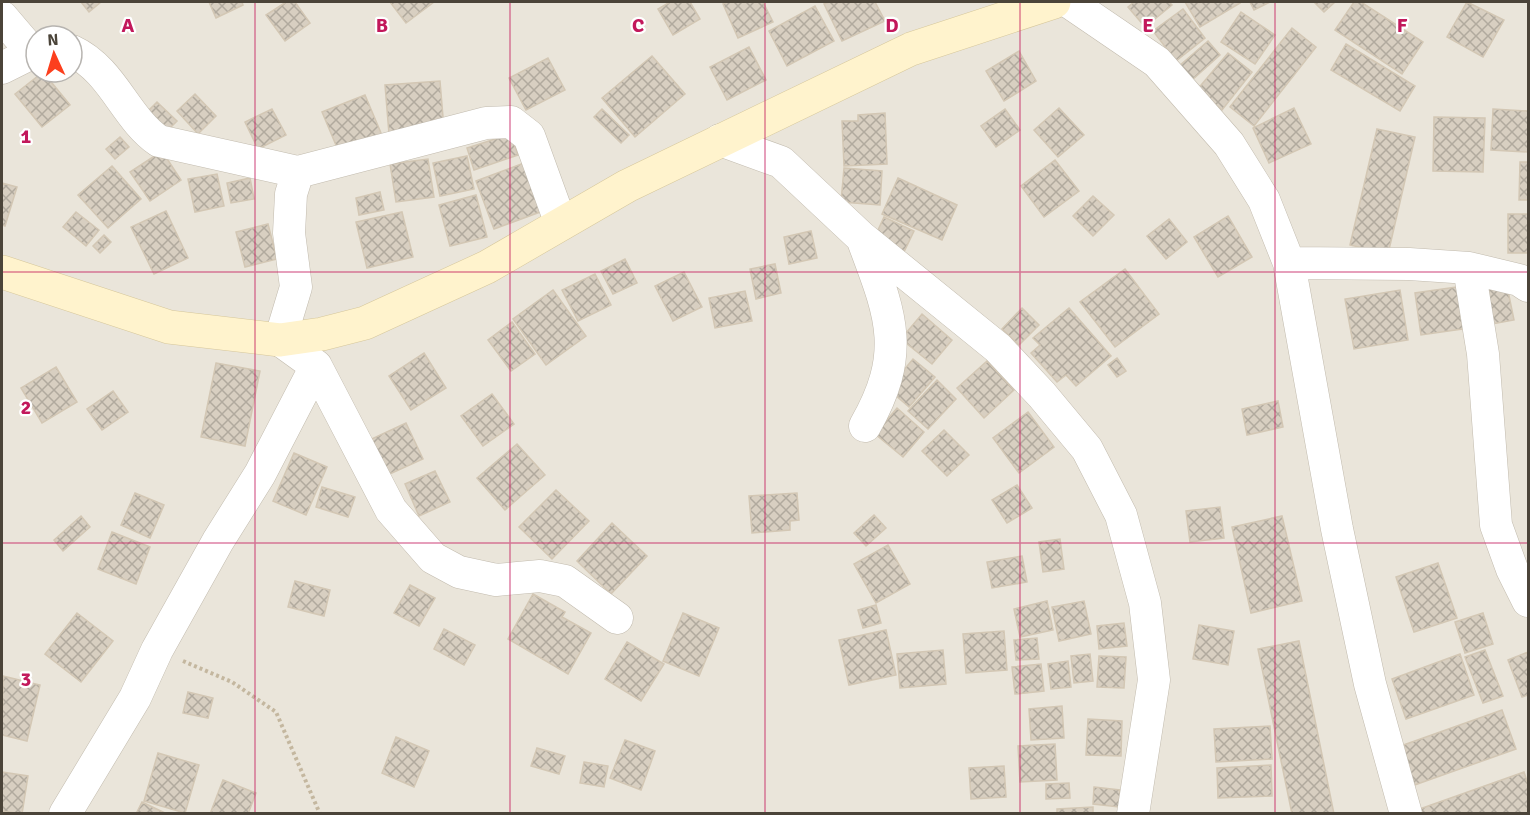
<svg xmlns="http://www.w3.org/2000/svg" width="1530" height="815" font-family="Signika,sans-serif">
  <defs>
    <pattern id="building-cross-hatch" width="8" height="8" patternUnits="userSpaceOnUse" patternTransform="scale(1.5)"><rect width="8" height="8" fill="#d8cfc1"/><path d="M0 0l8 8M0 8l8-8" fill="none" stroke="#b1aa9e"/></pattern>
  </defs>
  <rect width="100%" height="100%" fill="#f6f3ec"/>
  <path fill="#eae5da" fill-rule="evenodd" d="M2,2H1528V813H2ZM36,36H72V72H36Z"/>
  <path fill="url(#building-cross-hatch)" stroke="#d3c7b4" stroke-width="1.5" d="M81,2H101L89,12Z
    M209,2H242L243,5L216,18Z
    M286,2H295L310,23L285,41L266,15Z
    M390,2H434L406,23Z
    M670,2H690L700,19L673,35L658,9Z
    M728,2H763L773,22L738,38L723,4Z
    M829,2H875L885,21L842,41L824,4Z
    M1134,2H1169L1172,5L1145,27L1128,7Z
    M1185,2H1239L1240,3L1200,27Z
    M1250,2H1270L1254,10Z
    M1314,2H1335L1324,12Z
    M1354,2H1361L1423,42L1402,74L1335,30Z
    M1467,2L1504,20L1483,57L1447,37Z
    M815,6L834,41L787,66L769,31Z
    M1183,9L1205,38L1176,61L1153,31Z
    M1241,12L1275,35L1255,64L1221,42Z
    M1292,28L1316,47L1254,126L1230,107Z
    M1208,41L1220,55L1191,81L1179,66Z
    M1346,44L1415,86L1400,111L1331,70Z
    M749,47L766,80L727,100L710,67Z
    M1019,51L1036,81L1004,101L986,71Z
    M1228,53L1252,72L1222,110L1197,90Z
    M652,56L685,94L635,137L602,98Z
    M548,58L565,90L526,110L509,78Z
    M43,72L70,105L42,127L15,94Z
    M440,81L444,129L389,134L385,85Z
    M195,94L216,116L198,134L177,111Z
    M365,95L384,140L341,157L322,112Z
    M157,102L177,121L160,138L140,119Z
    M1059,108L1084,135L1058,157L1034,130Z
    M1294,108L1311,144L1269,163L1253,128Z
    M272,109L286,135L258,149L245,122Z
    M602,109L629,135L621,143L594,117Z
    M1005,109L1020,130L996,147L981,126Z
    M1493,109L1528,111V152L1491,150Z
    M885,113L887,164L844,166L842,121H858V115Z
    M1434,117L1485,118L1483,172L1433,171Z
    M1377,129L1415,137L1388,254L1350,245Z
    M511,134L518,155L474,170L467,148Z
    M120,137L129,147L115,159L106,149Z
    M162,151L181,180L150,201L130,172Z
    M467,156L474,189L440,196L433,163Z
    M428,159L434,197L396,202L390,164Z
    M532,160L551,208L494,229L476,181Z
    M1055,160L1079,191L1044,217L1021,186Z
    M1520,162H1528V200H1519Z
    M112,166L141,199L108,228L78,195Z
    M844,168L882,171L880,205L841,202Z
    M217,174L224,206L195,212L188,179Z
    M250,178L254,199L231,203L227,183Z
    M898,178L957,205L942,240L882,214Z
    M2,183L17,187L5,226L2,225Z
    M380,192L384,210L359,215L356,198Z
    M476,195L487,237L450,246L439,205Z
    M1093,196L1114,215L1093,236L1073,216Z
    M166,211L188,258L154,274L131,227Z
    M76,212L99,230L86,246L63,227Z
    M402,212L413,257L367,268L356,222Z
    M1508,214H1528V253H1508Z
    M1228,216L1252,257L1218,277L1194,237Z
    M884,217L914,231L902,256L872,243Z
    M1169,219L1187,242L1166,259L1147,236Z
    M268,224L277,259L245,267L236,232Z
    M811,231L817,258L789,264L784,237Z
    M104,235L111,242L100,253L93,246Z
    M625,259L637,283L613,294L601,271Z
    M775,264L781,293L756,299L750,269Z
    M1125,269L1159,314L1115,347L1080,302Z
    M684,272L702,307L673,321L655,286Z
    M595,274L611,305L578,321L562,290Z
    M1463,286L1469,328L1421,335L1415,293Z
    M1507,286L1514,320L1487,325L1480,291Z
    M553,290L586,336L546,365L513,319Z
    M1400,290L1408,340L1354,349L1345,299Z
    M745,291L752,321L715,328L709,298Z
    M1022,308L1039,325L1019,345L1002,329Z
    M1069,308L1111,356L1076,386L1066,375L1057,382L1031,353L1040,345L1033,338Z
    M922,314L952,340L932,364L901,339Z
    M512,322L535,354L511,371L488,340Z
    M424,353L446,388L411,410L389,376Z
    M1117,358L1126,371L1117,377L1108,365Z
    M913,359L935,377L909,407L888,389Z
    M987,361L1014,390L984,418L957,388Z
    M216,363L260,371L245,446L201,437Z
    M56,367L77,402L42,423L21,388Z
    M937,380L956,399L928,429L908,411Z
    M113,391L128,412L102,430L87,409Z
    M492,394L514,424L483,446L461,416Z
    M1278,401L1283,427L1247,435L1242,409Z
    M897,408L924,432L903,457L875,434Z
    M1028,412L1054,447L1019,473L993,438Z
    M406,423L423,459L381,478L365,442Z
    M944,430L969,455L947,476L922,451Z
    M517,444L545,475L505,510L477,478Z
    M294,453L327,467L306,515L273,501Z
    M435,471L450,502L419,516L405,484Z
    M1017,485L1032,508L1007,523L992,500Z
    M322,487L355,497L348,517L316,507Z
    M556,490L589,521L552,559L519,527Z
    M135,493L164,505L150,538L121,525Z
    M797,493L799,520L790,521V530L752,533L749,496Z
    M1220,507L1224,538L1190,542L1186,511Z
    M874,515L886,528L866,546L854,533Z
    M81,516L90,527L63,551L54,540Z
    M1282,516L1302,601L1251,613L1232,527Z
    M612,523L647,556L611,594L577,561Z
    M112,532L150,547L136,584L98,569Z
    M1060,539L1064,569L1043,572L1039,542Z
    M888,545L910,584L876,603L854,564Z
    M1022,556L1027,582L992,588L987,562Z
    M1438,563L1457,618L1414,632L1396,577Z
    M295,581L330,590L324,616L288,607Z
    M410,585L435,598L419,626L394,613Z
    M533,594L565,612L562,617L591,633L568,674L508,639Z
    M1047,601L1053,630L1020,637L1014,609Z
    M1084,601L1091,634L1059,641L1052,607Z
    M876,605L881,623L863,628L858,610Z
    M77,613L113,641L81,682L45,654Z
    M683,613L719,628L699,676L663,661Z
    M1483,613L1493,644L1465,653L1455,622Z
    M1124,623L1127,646L1099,649L1097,626Z
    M1199,625L1234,631L1228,665L1193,659Z
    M444,629L475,645L464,665L434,649Z
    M886,630L896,675L849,685L839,640Z
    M1004,631L1007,670L966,673L963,634Z
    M1037,638L1039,659L1016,660L1014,640Z
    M1299,641L1334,814H1292L1258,649Z
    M627,642L664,664L641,701L605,679Z
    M943,650L946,684L900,688L897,654Z
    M1485,650L1503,696L1483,703L1465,657Z
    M1528,652V695L1522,697L1508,660Z
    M1090,654L1093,681L1074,683L1071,656Z
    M1460,654L1474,695L1406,719L1392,679Z
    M1099,656L1126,657L1124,688L1097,687Z
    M1068,661L1071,687L1051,689L1048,664Z
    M1041,664L1044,691L1015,694L1012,667Z
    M3,676L40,685L27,741L2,735Z
    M188,692L213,698L208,718L183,713Z
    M1062,706L1064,738L1031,740L1029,709Z
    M1502,710L1516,749L1409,787L1395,748Z
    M1088,719L1122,721L1121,756L1086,755Z
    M1270,726L1272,759L1216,762L1214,729Z
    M396,737L429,751L414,787L382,773Z
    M625,740L655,751L641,790L610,778Z
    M1055,744L1057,780L1020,782L1018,746Z
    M537,748L565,756L559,774L531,766Z
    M158,753L199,765L185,813L144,801Z
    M584,762L608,766L604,787L580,783Z
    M1271,765L1272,796L1218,798L1217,768Z
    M1004,766L1006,797L971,799L969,768Z
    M2,772L28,776L22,814L2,811Z
    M1524,772L1528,784V814H1419L1417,810Z
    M223,780L256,793L248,814H210Z
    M1069,783L1070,798L1046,799V784Z
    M1094,787L1120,790L1119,807L1093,804Z
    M142,802L167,814H136Z
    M1093,807V814H1057V809Z"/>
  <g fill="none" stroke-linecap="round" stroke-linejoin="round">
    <g stroke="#c2bbae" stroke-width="33">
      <path id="street" d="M1069,2L1157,62L1229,144L1264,200L1289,263L1337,529L1370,684L1406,814
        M2,17L31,51
        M72,51C113,70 125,118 159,141L298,172L486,123L511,122L529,136L561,224
        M2,68L36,51
        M720,140L781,162L861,237L998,348L1042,395L1087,449L1121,515L1145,603L1154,680L1133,814
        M862,238C890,313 908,351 865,426
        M1289,263L1409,264L1469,268L1483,354L1496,525L1512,569L1528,601
        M1469,268L1519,280L1528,286
        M316,366L391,510L433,558L459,572L496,580L540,576L565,581L617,618
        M65,814L135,698L157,650L218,541L260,474L316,366L280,340L296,287L289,233L291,194L298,172"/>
    </g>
    <g stroke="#d6c79b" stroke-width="34">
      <path id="secondary" d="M2,272L169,327L280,340L322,334L365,323L487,267L627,186L911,49L1054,2"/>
    </g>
    <path stroke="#c4b79f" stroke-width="4" stroke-dasharray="3 3" stroke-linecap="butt" d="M183,661L232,682L276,712L320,814"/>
    <use href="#street" stroke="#fff" stroke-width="32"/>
    <use href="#secondary" stroke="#fff3cd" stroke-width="33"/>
  </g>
  <path fill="none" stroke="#c2185b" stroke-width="1.5" stroke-opacity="0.55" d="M255,2V814M510,2V814M765,2V814M1020,2V814M1275,2V814M2,272H1528M2,543H1528"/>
  <g font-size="20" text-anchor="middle" font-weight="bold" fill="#c2185b" stroke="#fff" stroke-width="4.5" stroke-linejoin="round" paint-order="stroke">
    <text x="128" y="32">A</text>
    <text x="382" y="32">B</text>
    <text x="638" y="32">C</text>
    <text x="892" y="32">D</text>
    <text x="1148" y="32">E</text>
    <text x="1402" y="32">F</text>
    <text x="26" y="143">1</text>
    <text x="26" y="414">2</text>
    <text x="26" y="686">3</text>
  </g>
  <rect width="1530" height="815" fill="none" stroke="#4b4439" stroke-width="6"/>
  <g transform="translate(54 54) rotate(356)"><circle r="28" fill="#ffffff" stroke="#b7b4b0" stroke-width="1.5"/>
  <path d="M0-4.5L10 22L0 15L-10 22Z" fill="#fc3f1d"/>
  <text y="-9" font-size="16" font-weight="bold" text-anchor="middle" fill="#4b4439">N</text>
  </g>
</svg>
